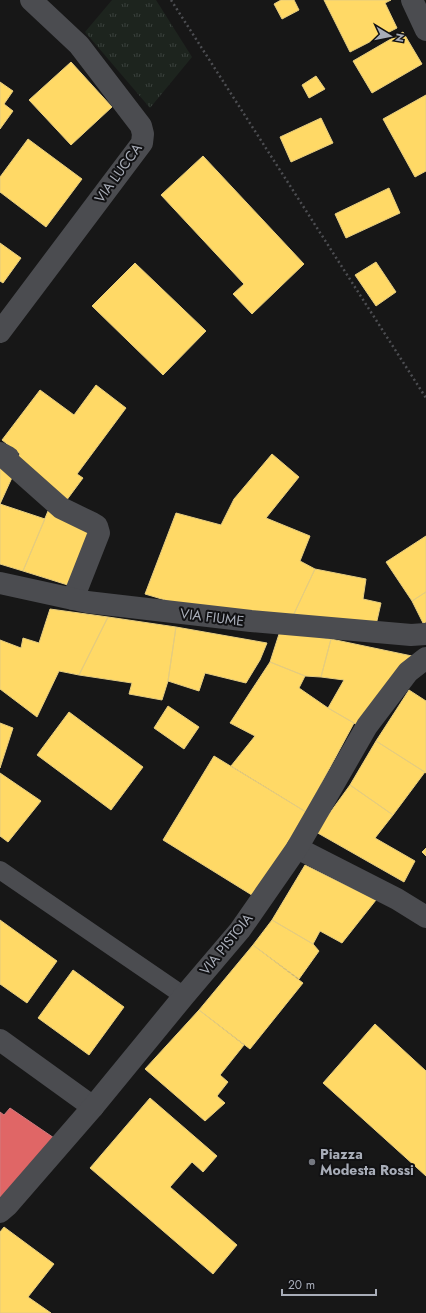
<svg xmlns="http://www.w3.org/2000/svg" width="426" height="1313" font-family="Jost,sans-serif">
  <defs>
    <pattern id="grass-tufts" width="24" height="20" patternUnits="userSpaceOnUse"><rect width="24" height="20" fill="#1d241e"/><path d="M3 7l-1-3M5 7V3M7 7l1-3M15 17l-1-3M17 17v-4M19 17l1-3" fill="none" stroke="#3b413d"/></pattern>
  </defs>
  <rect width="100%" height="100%" fill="#171717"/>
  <path fill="url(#grass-tufts)" d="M112,0H156L192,57L150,108L85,32Z"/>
  <path fill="#ffd966" stroke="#e5cc7f" d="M281,0H294L299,10L282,19L274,4Z
    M324,0H391L385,3L397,28L350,52Z
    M403,32L422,64L372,93L353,61Z
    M71,62L112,107L71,145L29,100Z
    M316,76L325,89L309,98L302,85Z
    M0,82L13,91L4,104L13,111L0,129Z
    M426,95V171L415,177L383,119Z
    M321,118L333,143L291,162L280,137Z
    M28,139L82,179L46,227L0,192V177Z
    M203,156L304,264L252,314L233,294L244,284L161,195Z
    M389,188L400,213L346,238L335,214Z
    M0,243L21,258L3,283L0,281Z
    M376,262L396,292L376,306L355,275Z
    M135,263L206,331L163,375L92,306Z
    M96,385L126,408L77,474L83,478L66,501L14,462L20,454L2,440L40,390L74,415Z
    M272,454L299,477L266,518L310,536L300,561L315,569L292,618L199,610L145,594L176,513L221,525L234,499Z
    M0,463L15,471L0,504Z
    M0,504L45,519L23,571L0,564Z
    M48,511L92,531L71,586L23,571Z
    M426,536V592L412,601L386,562Z
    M315,569L366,579L363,599L381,603L376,625L292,618Z
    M426,592V622L423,623L412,601Z
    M50,609L108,617L79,675L59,671L37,717L0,689V640L21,648L23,638L39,643Z
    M108,617L176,627L168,681L162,700L129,694L132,683L79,675Z
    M176,627L267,643L260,660L246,683L205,673L199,691L168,681Z
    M280,631L331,639L321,677L305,676L270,662Z
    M331,639L412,656L359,726L328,708L344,680L321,677Z
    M270,662L305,676L299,688L328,708L354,723L306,812L231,766L255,736L230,723Z
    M409,690L426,701V773L376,741Z
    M168,706L199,727L184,749L154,728Z
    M69,712L143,767L111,810L37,755Z
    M0,723L13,728L0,768Z
    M376,741L425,772L393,815L350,785Z
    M214,756L306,812L255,897L163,840Z
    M0,773L41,801L8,842L0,836Z
    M350,785L393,815L375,838L415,861L404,882L316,832Z
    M426,848V856L422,852Z
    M305,865L376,900L342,943L320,931L313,944L272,920Z
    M0,920L57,961L27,1003L0,984Z
    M272,920L313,944L319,951L299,979L253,945Z
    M253,945L303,983L250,1049L199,1010Z
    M73,970L124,1007L89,1055L38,1018Z
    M199,1010L244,1045L220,1075L228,1082L217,1096L225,1103L205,1121L145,1069Z
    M375,1024L426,1071V1176L323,1083Z
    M150,1098L217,1156L203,1172L192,1162L170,1187L237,1245L213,1274L90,1168Z
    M4,1227L54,1264L28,1297L51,1313H0V1232Z"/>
  <path fill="#e06666" stroke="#cf7b7f" d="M10,1108L57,1140L0,1205V1112L4,1115Z"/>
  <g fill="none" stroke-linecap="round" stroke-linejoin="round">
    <path stroke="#4d4e52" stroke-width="2.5" stroke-dasharray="2 3" stroke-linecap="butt" d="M171,0L426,398"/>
    <path stroke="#4b4c50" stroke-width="18" d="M0,870L184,996"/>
    <path stroke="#4b4c50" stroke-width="22" d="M0,332L142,143L143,134L141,126L79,45L31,0
      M0,453L8,457L7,460L61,508L92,523L97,526L99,533L73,599
      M297,848L397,899L426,917
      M0,1040L93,1107"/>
    <path stroke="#4b4c50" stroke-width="22" d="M412,0L426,30
      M0,583L87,602L251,621L411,635L426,634
      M0,1212L7,1206L93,1107L184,996L240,930L297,848L367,726L408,672L426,658"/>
  </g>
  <circle fill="#757880" stroke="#111113" stroke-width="1.5" cx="312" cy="1162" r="4"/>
  <g text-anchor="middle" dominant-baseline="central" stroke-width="4" stroke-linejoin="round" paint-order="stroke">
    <g font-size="14" fill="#a8adb8" stroke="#111113">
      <text transform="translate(118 173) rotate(-54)">VIA LUCCA</text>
      <text transform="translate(212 617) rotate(7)">VIA FIUME</text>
      <text transform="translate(226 944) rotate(-51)">VIA PISTOIA</text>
    </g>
    <g font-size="14" font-weight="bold" fill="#a8adb8" stroke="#111113" text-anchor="start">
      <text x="320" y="1154">Piazza<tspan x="320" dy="16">Modesta Rossi</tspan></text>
    </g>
  </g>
  <g transform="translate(390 36) rotate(100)" stroke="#111113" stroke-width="3" paint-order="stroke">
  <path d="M0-3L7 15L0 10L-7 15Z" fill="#a8adb8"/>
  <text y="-6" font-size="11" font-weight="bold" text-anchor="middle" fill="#a8adb8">N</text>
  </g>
  <path d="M282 1289v6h94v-6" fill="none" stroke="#a8adb8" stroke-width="2"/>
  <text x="288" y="1289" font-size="12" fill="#a8adb8" stroke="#111113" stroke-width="3" paint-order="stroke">20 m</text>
</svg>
